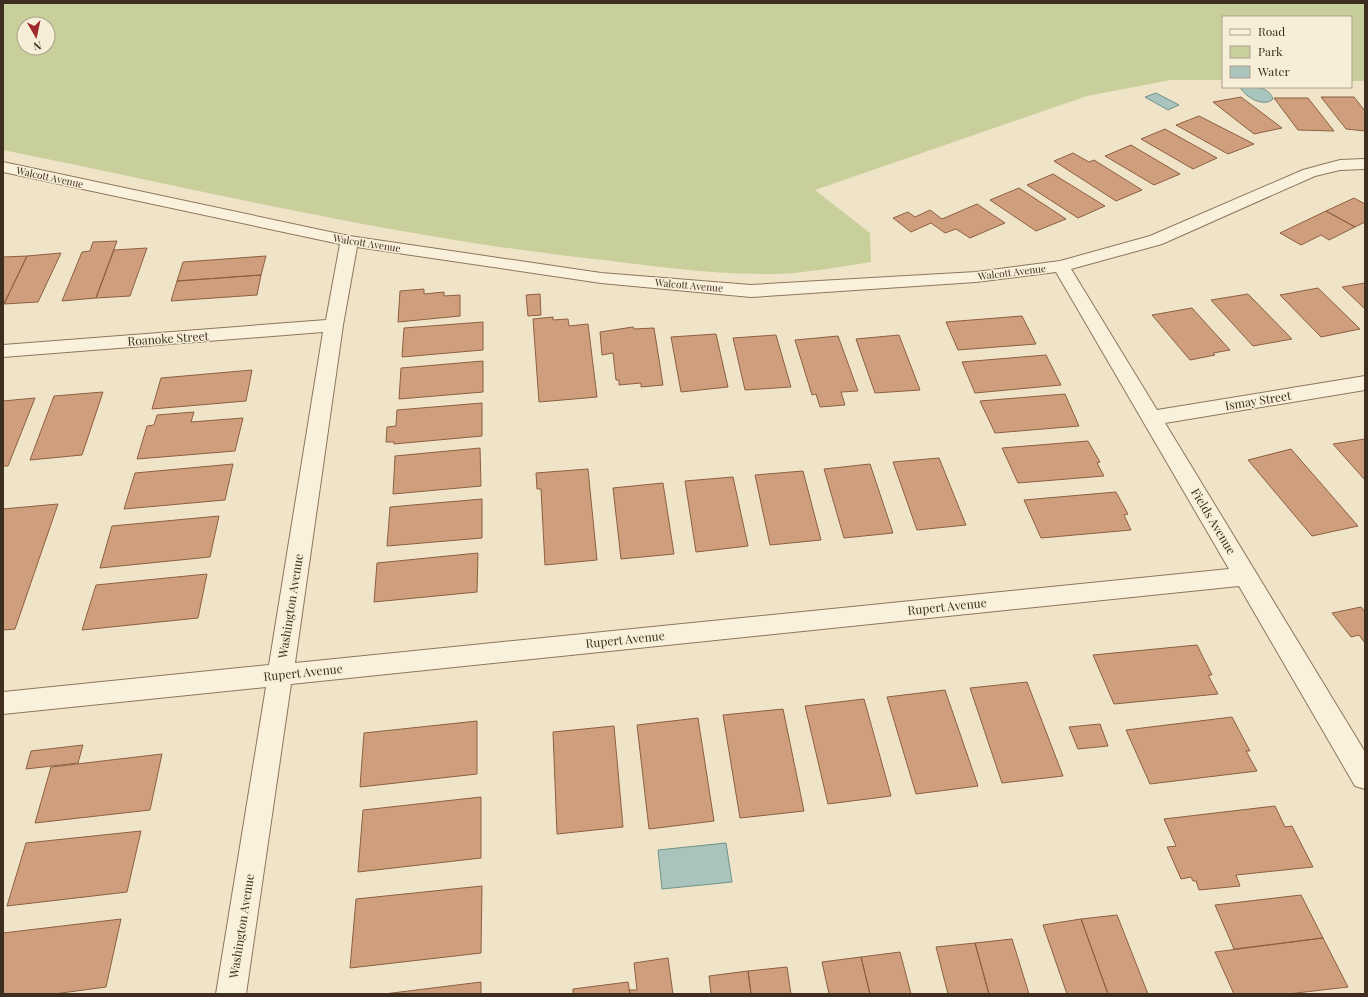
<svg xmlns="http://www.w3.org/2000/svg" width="1368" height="997" font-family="'Playfair Display',serif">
  <rect width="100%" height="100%" fill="#f0e4c8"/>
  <path fill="#c9cf9b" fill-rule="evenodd" d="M3,3H1365V81H1351V17H1223V80H1171L1087,96L815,190L870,233L871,262C839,267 807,273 775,274C711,275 648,265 585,258C389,236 196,189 3,150ZM24,24H48V48H24Z"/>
  <path fill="#a9c4bc" stroke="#6f938a" d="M1240,87C1252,87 1268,85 1273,99C1264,108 1245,97 1240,87Z
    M1156,93L1179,105L1168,110L1145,97Z
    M726,843L732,882L662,889L658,850Z"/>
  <path fill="#cf9f7d" stroke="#8d5f41" d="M1241,97L1282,128L1254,134L1213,102Z
    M1321,97H1354L1365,111V131L1346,129Z
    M1274,98H1308L1334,131L1298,130Z
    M1199,116L1254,144L1228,154L1176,125Z
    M1165,129L1217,158L1193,169L1141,139Z
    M1131,145L1180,174L1154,185L1105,156Z
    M1073,153L1089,162L1094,160L1142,190L1116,201L1054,161Z
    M1053,174L1105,206L1078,218L1027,185Z
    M1019,188L1066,219L1036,231L990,200Z
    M1354,198L1365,204V222L1355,227L1326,211Z
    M977,204L1005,223L970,238L956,229L945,233L931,223L911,232L893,218L908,212L915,217L930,210L942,219Z
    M1326,211L1355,227L1329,240L1321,235L1301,245L1280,233Z
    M117,241L96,298L62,301L82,252L90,251L93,242Z
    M147,248L130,296L96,298L114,250Z
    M61,253L38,302L4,304L27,256Z
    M27,256L4,304H3V257Z
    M266,256L261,275L177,281L183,262Z
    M261,275L257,295L171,301L177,281Z
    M1365,283V309L1342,287Z
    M1318,288L1360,329L1321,337L1280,295Z
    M424,289V294L444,292V296L460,295V316L398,322L400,291Z
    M540,294L541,315L528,316L526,295Z
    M1248,294L1292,339L1253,346L1211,300Z
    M1192,308L1230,350L1213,353L1215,355L1190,360L1152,315Z
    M1022,316L1036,344L958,350L946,322Z
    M553,317V320L568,319L569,326L588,324L597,397L539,402L533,319Z
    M483,322V350L402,357L404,328Z
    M633,327L634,329L654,328L663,385L641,387V383L619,385V380H616L613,353L602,355L600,332Z
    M716,334L728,387L681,392L671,337Z
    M776,335L791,387L745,390L733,338Z
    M899,335L920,390L875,393L856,339Z
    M838,336L858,391L841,392L845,405L820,407L816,394L812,395L795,340Z
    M1046,355L1061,385L975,393L962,362Z
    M483,361V392L399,399L401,368Z
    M252,370L246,401L152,409L161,378Z
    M103,392L82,455L30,460L54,396Z
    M1065,394L1079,426L995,433L980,401Z
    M35,398L8,466H3V401Z
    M482,403V436L394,444V442H386L387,427L396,426L397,410Z
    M194,412L191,422L243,418L235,451L137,459L147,426L154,425L157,415Z
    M1365,439V480L1333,444Z
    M1088,441L1100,462L1097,463L1104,476L1018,483L1002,448Z
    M480,448L481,486L393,494L395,456Z
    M1291,449L1358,526L1312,536L1248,460Z
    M939,458L966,525L917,530L893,462Z
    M233,464L225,500L124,509L135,473Z
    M870,464L893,533L844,538L824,469Z
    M588,469L597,560L545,565L541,489H537L536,473Z
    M803,471L821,540L770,545L755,475Z
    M733,477L748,546L696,552L685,481Z
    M663,483L674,554L621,559L613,488Z
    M1116,492L1128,514L1124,515L1131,530L1041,538L1024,500Z
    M482,499V538L387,546L390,507Z
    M58,504L15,629L3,630V509Z
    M219,516L210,557L100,568L112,526Z
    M478,553L477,592L374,602L377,563Z
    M207,574L198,618L82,630L96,585Z
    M1361,607L1365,612V643L1359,635L1351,637L1332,613Z
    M1197,645L1212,675H1208L1218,694L1114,704L1093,655Z
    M1027,682L1063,776L1002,783L970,688Z
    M945,690L978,786L916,794L887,697Z
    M864,699L891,796L828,804L805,706Z
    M783,709L804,811L740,818L723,715Z
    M1232,717L1250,751H1246L1257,771L1150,784L1126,730Z
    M698,718L714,821L649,829L637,725Z
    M477,721V774L360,787L364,733Z
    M1100,724L1108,746L1078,749L1069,727Z
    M614,726L623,827L557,834L553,732Z
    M83,745L78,763L26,769L31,751Z
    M162,754L150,810L35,823L51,767Z
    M481,797V858L358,872L363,810Z
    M1275,806L1285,827L1292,826L1313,867L1236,875L1240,886L1199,890L1196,881H1193L1191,877L1181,879L1167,847L1176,846L1164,819Z
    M141,831L127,892L7,906L26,843Z
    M482,886L481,953L350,968L356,899Z
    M1301,895L1323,938L1234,949L1215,905Z
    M1117,915L1148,994H1108L1081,919Z
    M121,919L106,987L54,994H3V933Z
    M1081,919L1108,994H1067L1043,925Z
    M1323,938L1348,987L1288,994H1234L1215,952Z
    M1012,939L1029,994H989L975,943Z
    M975,943L989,994H948L936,947Z
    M900,952L911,994H870L861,957Z
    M861,957L870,994H829L822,962Z
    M668,958L673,994H630L629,990H637L634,963Z
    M787,967L791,994H751L748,971Z
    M748,971L751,994H711L709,976Z
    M481,982V994H384Z
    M628,982L630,994H573V989Z"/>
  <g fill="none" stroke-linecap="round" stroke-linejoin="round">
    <g stroke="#8d765c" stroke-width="2">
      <path id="street" d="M1365,159V169L1340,170L1315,176L1162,244L1071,269L1157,410L1365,376V390L1165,423L1365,752V789L1355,786L1239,586L291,684L246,994H216L266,687L3,714V692L269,665L323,332L3,357V345L326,320L340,244L3,172V162L349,236L601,273L751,285L976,272L1060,261L1150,236L1303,170L1340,160ZM357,247L601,283L751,297L976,282L1056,272L1229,569L295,663L343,325Z"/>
    </g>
    <use href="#street" fill="#faf1dc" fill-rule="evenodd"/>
  </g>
  <g text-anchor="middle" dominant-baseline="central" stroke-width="3" stroke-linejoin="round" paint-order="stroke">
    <g font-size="10" fill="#3d2e20" stroke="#f7eed8">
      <text transform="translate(50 177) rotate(12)">Walcott Avenue</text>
      <text transform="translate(367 243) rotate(9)">Walcott Avenue</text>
      <text transform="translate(1012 272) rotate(-7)">Walcott Avenue</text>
      <text transform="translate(689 285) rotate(5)">Walcott Avenue</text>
    </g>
    <g font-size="12" fill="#3d2e20" stroke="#f7eed8">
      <text transform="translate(168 338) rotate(-4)">Roanoke Street</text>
      <text transform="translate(1258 400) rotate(-9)">Ismay Street</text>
      <text transform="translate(1214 521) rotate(59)">Fields Avenue</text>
      <text transform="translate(290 606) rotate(-81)">Washington Avenue</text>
      <text transform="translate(947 606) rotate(-6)">Rupert Avenue</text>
      <text transform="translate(625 639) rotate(-6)">Rupert Avenue</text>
      <text transform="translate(303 672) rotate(-6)">Rupert Avenue</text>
      <text transform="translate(241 926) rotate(-81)">Washington Avenue</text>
    </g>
  </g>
  <rect width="1368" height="997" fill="none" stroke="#3d2e20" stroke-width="8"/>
  <rect x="1222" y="16" width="130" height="72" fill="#f7eed8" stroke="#ada18e"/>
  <rect x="1230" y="29" width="20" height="6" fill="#faf1dc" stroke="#ada18e"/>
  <text x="1258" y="36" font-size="12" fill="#3d2e20">Road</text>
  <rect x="1230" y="46" width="20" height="12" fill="#c9cf9b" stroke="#ada18e"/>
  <text x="1258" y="56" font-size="12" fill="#3d2e20">Park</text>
  <rect x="1230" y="66" width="20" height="12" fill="#a9c4bc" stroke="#ada18e"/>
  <text x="1258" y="76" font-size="12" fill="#3d2e20">Water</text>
  <g transform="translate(36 36) rotate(171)"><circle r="19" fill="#f7eed8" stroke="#ada18e"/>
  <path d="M0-3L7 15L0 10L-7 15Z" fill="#9e2a2b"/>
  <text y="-6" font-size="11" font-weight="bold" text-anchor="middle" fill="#3d2e20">N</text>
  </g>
</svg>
